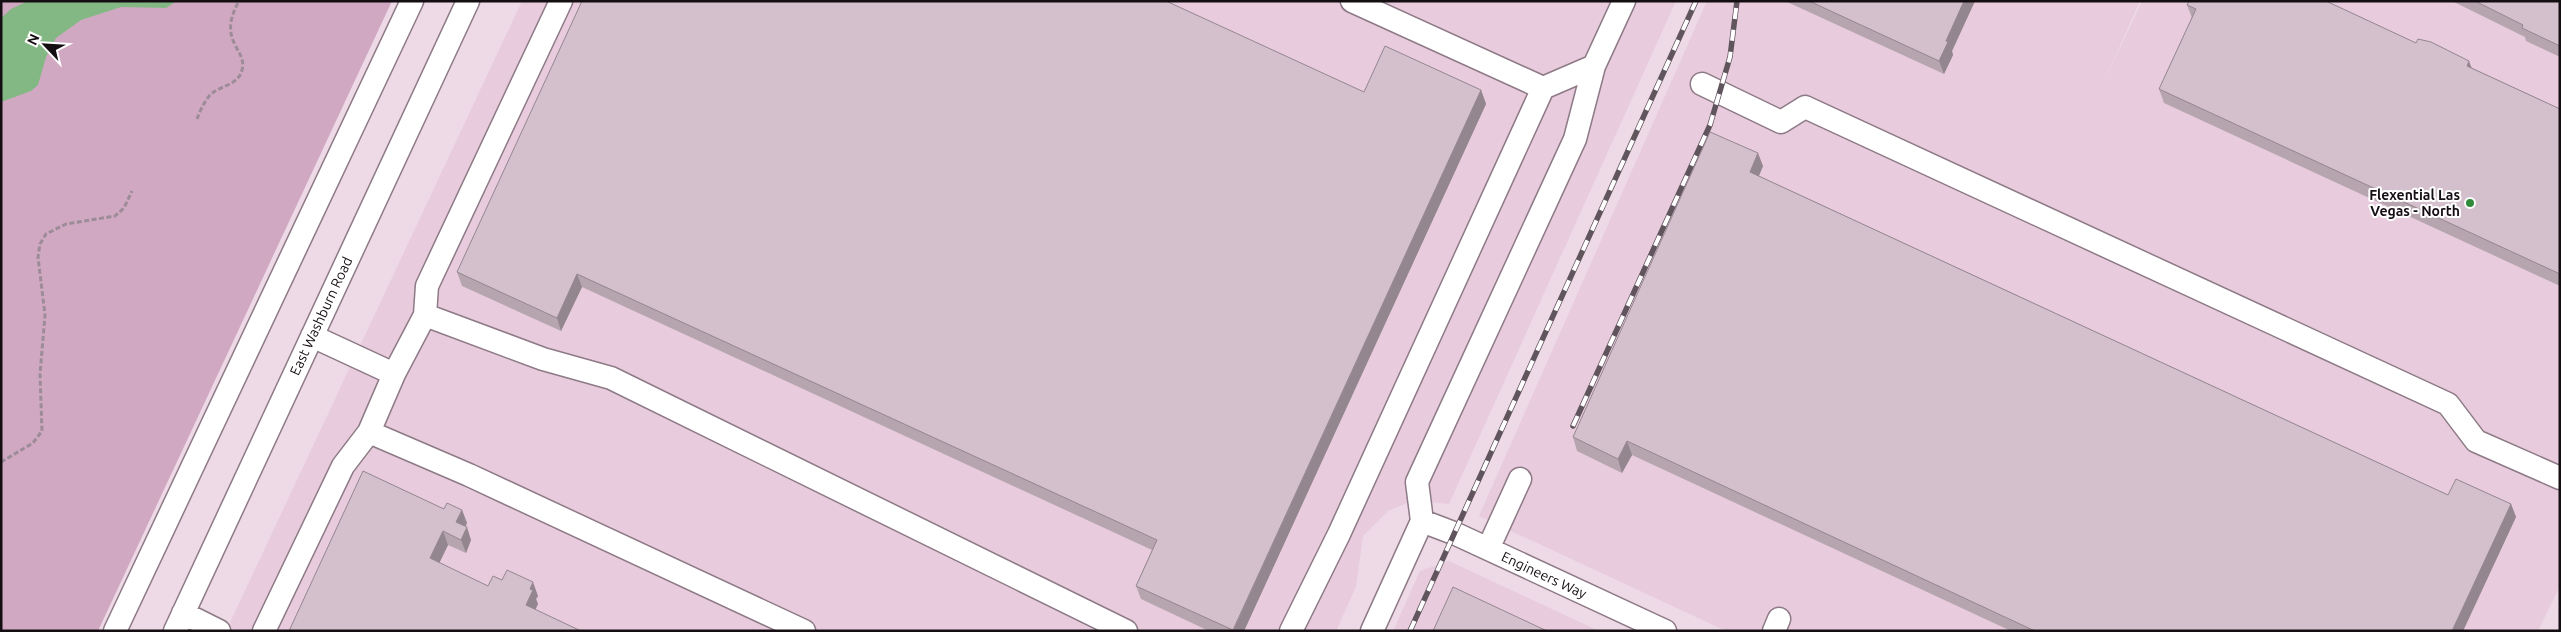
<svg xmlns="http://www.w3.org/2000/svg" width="2561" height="632" font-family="Ubuntu,sans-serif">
  <rect width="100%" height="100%" fill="#eed9e7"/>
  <path fill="#e8ccdd" d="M522,1H1676L1449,504L1414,500L1388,511L1363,536L1356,587L1336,631H226Z
    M1707,1H2140L2103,84L2142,1H2560V586L2538,631H1726L1479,516Z
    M1449,561L1599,631H1393L1420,571Z"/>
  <path fill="#d0a8c2" d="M1,1H392L98,631H1Z"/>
  <path fill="#83b884" d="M28,1H177L166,8L121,7L81,20L56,38L46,57L38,85L31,91L1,102V18L11,9Z"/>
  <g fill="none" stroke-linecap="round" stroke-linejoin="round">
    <g stroke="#8d7a86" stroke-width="25">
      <path id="minor" d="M1352,1L1543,88
        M1702,84L1781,122L1805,107L2448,404L2476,441L2560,478
        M425,315L543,359L611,378L1126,631
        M312,336L394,374
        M369,432L469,475L804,631
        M1422,521L1417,482L1575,139L1594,66L1624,1
        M1422,521L1456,534L1665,631
        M1488,549L1520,479
        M183,613L219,631
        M115,631L412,1
        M175,631L468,1
        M264,631L343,466L369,432L394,374L425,315L427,286L561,1
        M1291,631L1339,534L1543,88L1594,66
        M1372,631L1422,521
        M1774,631L1779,619"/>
    </g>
    <path stroke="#9c8c97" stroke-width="3" stroke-dasharray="5 2.5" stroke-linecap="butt" d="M197,119C200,111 204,102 210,95C220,85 238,86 242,70C248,49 216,42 239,1
      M1,462L33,443L42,431L40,374L45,315L38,257L40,244L46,234L66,224L115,216L124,208L132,191"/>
    <use href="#minor" stroke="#fff" stroke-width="22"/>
    <g stroke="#61555d" stroke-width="5.5">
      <path id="rail" d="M1573,426L1710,125L1730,57L1737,1
        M1410,631L1696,1"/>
    </g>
    <use href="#rail" stroke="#fff" stroke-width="4" stroke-dasharray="11" stroke-linecap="butt"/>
  </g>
  <path fill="#b6a5af" d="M1785,1H1975L1952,51L1953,55L1944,74Z
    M2452,1H2560V57L2526,41L2525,37Z
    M2187,5L2472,68L2560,109V286L2164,103L2159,89L2192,18Z
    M1481,90L1486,104L1244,631H1209L1141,599L1136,586L1152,550L582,287L561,331L462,286L457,272L1364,92Z
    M1763,166L1759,176L2448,495L2511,504L2516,517L2463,631H2011L1632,455L1622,473L1577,451L1573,437Z
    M462,510L467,523L465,527L471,540L466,553L448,545L439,563L488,586L538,596L536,599L538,604L535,609L289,631Z"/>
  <path fill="#94868f" d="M1964,1H1975L1952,51L1953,55L1944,74L1939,61L1946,41Z
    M2469,61L2474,74L2467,66Z
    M1481,90L1486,104L1244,631H1233Z
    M1758,153L1763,166L1755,185L1750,172Z
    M577,274L582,287L561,331L557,318Z
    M1627,441L1632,455L1622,473L1618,459Z
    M2511,504L2516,517L2463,631H2452Z
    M462,510L467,523L461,536L456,522Z
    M467,527L471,540L466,553L461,540Z
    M443,531L448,545L435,572L430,558Z
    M533,582L538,596L536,599L538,604L531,619L526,605L530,589Z"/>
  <path fill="#d4c0cc" stroke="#94868f" d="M582,1H1166L1364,92L1385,46L1481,90L1233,630L1136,586L1157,540L577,274L557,318L457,272Z
    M1809,1H1964L1946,41L1948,42L1939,61Z
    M2189,1H2326L2416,43L2418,39L2431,42L2469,61L2467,66L2560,109V274L2159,89L2196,9L2187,5Z
    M2475,1H2560V46L2522,28L2523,25Z
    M1710,132L1758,153L1750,172L2448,495L2456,479L2511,504L2452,631H2035L1627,441L1618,459L1573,437Z
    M363,471L444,509L447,503L462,510L456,522L467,527L461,540L443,531L430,558L488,586L493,576L502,580L507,570L533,582L530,589L533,590L526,605L581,631H289Z
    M1453,587L1547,631H1433Z"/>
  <circle fill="#308a3a" stroke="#fff" stroke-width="2" cx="2470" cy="203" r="5"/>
  <g text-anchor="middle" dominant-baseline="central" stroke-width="4" stroke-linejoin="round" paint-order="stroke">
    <g font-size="14" font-weight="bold" fill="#140d12" stroke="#fff" text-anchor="end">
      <text x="2460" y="195">Flexential Las<tspan x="2460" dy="16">Vegas - North</tspan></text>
    </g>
    <g font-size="14" fill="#140d12" stroke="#fff">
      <text transform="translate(321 316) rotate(-65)">East Washburn Road</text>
      <text transform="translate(1544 575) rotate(25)">Engineers Way</text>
    </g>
  </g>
  <rect width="2561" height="632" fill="none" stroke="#140d12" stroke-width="5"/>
  <g transform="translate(45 45) rotate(295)" stroke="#ffffff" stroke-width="4" paint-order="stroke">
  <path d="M0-4L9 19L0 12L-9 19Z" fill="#140d12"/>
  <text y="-8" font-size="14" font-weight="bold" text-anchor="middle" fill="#140d12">N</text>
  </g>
</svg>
